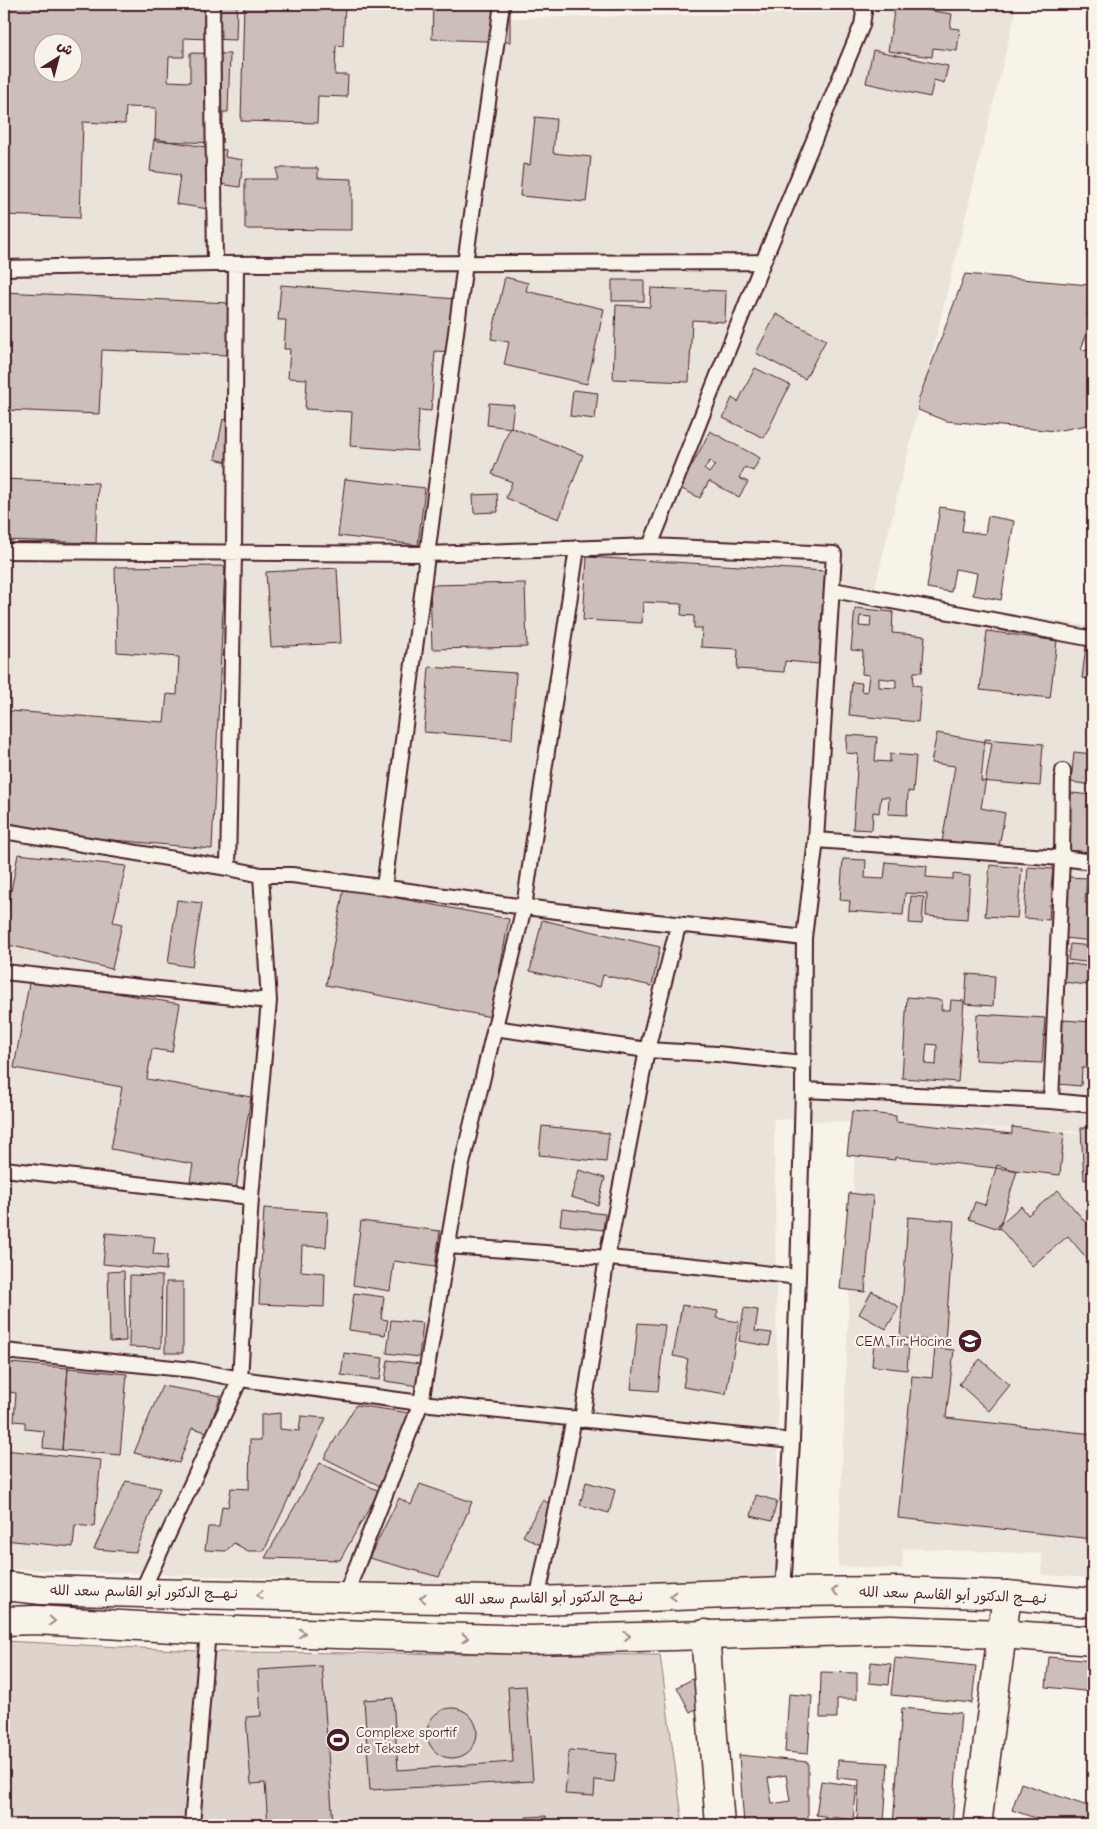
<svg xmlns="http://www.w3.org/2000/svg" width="1097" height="1829" font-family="'Comic Neue','Playpen Sans Arabic',sans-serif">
  <rect width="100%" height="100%" fill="#f7f3e8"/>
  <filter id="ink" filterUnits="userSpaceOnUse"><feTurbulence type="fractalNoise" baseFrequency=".02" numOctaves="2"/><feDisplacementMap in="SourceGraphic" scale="10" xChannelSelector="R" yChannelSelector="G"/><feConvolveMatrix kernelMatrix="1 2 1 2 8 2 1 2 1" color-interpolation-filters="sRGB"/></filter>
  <g filter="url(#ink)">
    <path fill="#eae3da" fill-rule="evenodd" d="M4,4H507V18L1016,10L874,591L1093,627V1132L774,1119L779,1514L778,1595L4,1569ZM42,42H72V72H42Z
      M856,1123L1093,1134V1578L1042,1575V1554L903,1548L902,1569L838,1566Z"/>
    <path fill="#ded4cc" stroke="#947a7c" d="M4,1641L218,1652L660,1655L683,1825H4Z"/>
    <path fill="#ccbfb9" stroke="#4a1f2b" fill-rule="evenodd" d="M4,4H237L236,40L184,38V57H169L168,81L190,82V53L230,54L228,112H223L222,143L155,141L156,108L126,107L125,124L83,122L80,218L4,215ZM42,42H72V72H42Z
      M244,4H345L343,46L336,45L335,75H348L347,97L318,96L317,123L241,121Z
      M433,4H510V42L432,39Z
      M895,5L952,14L950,28L960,29L957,51L933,48L932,57L888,51Z
      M873,50L948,66L944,83L934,80L930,97L866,83Z
      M535,117L556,119L553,153L591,157L586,202L520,196L523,164L530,165Z
      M154,139L226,150L225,157L243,160L240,187L212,183L208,209L176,204L180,175L150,171Z
      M277,168H318V178L352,179V230L245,229V179H277Z
      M965,274L1089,285L1087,314L1089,328L1081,349L1082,350L1093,348V424L1056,431L946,421L918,410L919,398Z
      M505,277L528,283L526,291L604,309L587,384L504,365L509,342L491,339Z
      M612,280H644V301H612Z
      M281,285L456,299L453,352L435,351L431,411L419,410L417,451L350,446L352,412L305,409L307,379L288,378L290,349H284L286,320H278Z
      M651,288L726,291L725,322L692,320L689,382L613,379L616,305L650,307Z
      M4,292L229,303L227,355L102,350L99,414L4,410Z
      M776,314L826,340L805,379L756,353Z
      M755,368L790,385L764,438L723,418L732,398L738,402Z
      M573,390L598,393L595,419L570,416Z
      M489,403L514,405L511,428L487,425Z
      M223,419L239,422L231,463L215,459Z
      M510,427L583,455L559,519L506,498L512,482L492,474Z
      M710,431L760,458L753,471L745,467L739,478L748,482L739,497L709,481L700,498L680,488ZM710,461L715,465L709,473L704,469Z
      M4,479L98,483L96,543L4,540Z
      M345,479L425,488L418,545L338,536Z
      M497,494L498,512L474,513L473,495Z
      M940,507L965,511L962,531L985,534L988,516L1014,521L1001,600L973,595L977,573L955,569L951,592L927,588Z
      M587,557L825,571L819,664L785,661L784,672L737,669L738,649L701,647L702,628H694V616L681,615L682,604L643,602L642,623L583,620Z
      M225,566L212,849L4,830V783L9,711L164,722L167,694L177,695L179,657L117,652L115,567Z
      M337,568L341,643L271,647L266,572Z
      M525,583L527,647L432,649L430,585Z
      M855,608L893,612L892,633L925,636L922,672H914L913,685L921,686L918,722L849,715L852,682L862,683L861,691L867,692L869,675L862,674L863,651L851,650ZM860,616L871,617L870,627L859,626ZM879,678L896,680V688L879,687Z
      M987,631L1057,641L1050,698L980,690Z
      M1086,646L1093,647V680L1082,678Z
      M429,667L516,673L512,739L424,732Z
      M937,733L992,743L981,808L1005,813L997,858L941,848L955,766L931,763Z
      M847,735L877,737L875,761L890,762V754L916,756L913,792L908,791L907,815L888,814L889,797H881L879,813L873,812L872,830L853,829L858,754L846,753Z
      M985,739L1043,744L1040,786L981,781Z
      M1074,752L1093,754V785L1071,782Z
      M1071,793L1093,795V852L1066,850Z
      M18,854L126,866L113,922L122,924L112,969L4,944V929Z
      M843,859L866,860L865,878L884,879L886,862L927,866L926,877L953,879V874L970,876L967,919L926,916L927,894L905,893L903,915L849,911L850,901L840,900Z
      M990,865L1022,868L1017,918L985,916Z
      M1028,867L1053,869L1051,887L1058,888L1057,904H1050L1049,920L1024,918Z
      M1068,877L1087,878L1085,903L1093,904V941L1064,938Z
      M344,888L509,919L491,1017L326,985Z
      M911,896L924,897L922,924L909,923Z
      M177,900L202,903L192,967L168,963Z
      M542,920L660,947L652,986L603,975L600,987L530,971Z
      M1070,944L1093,946V963L1068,960Z
      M1066,963L1093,967V979L1087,978V985L1063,982Z
      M967,974L995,976L993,1006L965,1004Z
      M30,978L180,1004L172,1052L152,1049L147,1079L251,1097L236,1189L190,1181L193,1164L111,1149L122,1087L14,1068Z
      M907,997L942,1000L941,1010H950L951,1000L964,1001L958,1082L902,1078ZM927,1044L937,1045L936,1065L925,1064Z
      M977,1014L1045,1018L1042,1063L975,1060Z
      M1062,1020L1093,1022V1068H1082L1081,1086L1058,1084Z
      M852,1111L896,1116V1122L1012,1134V1127L1064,1133L1060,1175L895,1157V1160L847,1155Z
      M542,1126L609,1133L606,1162L539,1155Z
      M1093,1127V1179L1084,1180L1081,1128Z
      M997,1165L1017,1171L999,1229L969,1219L975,1202L985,1205Z
      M579,1170L605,1178L598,1205L571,1197Z
      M1058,1190L1093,1231V1266L1068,1236L1032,1266L998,1226L1021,1206L1028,1215Z
      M849,1193L873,1196L865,1292L840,1289Z
      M264,1208L328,1212L326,1247L302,1246L301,1271L325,1273L324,1307L259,1304Z
      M562,1209L605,1214L603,1230L560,1225Z
      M908,1217L954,1221L945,1341L900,1338Z
      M361,1221L440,1231L435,1267L394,1261L390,1291L353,1285Z
      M106,1233L155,1237L153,1254L167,1255L166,1270L103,1264Z
      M124,1271L126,1341L110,1342L108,1272Z
      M130,1275L162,1276L161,1348L129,1347Z
      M166,1282H183V1353H165Z
      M872,1291L899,1307L886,1329L859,1314Z
      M354,1293L384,1297L381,1319L388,1320L385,1335L349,1330Z
      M682,1305L718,1311L716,1318L739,1322L726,1394L683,1387L688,1359L673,1356Z
      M744,1308L758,1310L755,1331L772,1333L769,1346L739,1341Z
      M391,1320L423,1323L419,1357L387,1353Z
      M638,1323L665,1325L658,1391L631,1389Z
      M874,1342L909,1346L907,1370L872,1366Z
      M935,1348L954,1350L946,1418L1093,1434V1539L898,1518L912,1376L932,1378Z
      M344,1353L383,1358L380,1380L341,1375Z
      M980,1359L1010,1385L989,1411L959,1384Z
      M388,1360L420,1364L418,1386L385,1381Z
      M10,1363L68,1368L62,1450L43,1448L44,1431L25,1429V1422L14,1421L16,1393L7,1392Z
      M68,1368L127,1374L120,1455L62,1450Z
      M162,1386L221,1396L207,1432L192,1428L179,1463L134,1453Z
      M356,1405L410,1413L380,1486L324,1458Z
      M280,1413V1429L299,1431L301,1416L326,1418L264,1551H248L234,1543L226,1551L205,1550L208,1527H219L222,1506L228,1507L231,1488L249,1489L250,1440H261V1415Z
      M4,1450L101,1460L94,1527L75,1525L73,1547L4,1540Z
      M320,1463L379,1491L340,1560L265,1558Z
      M126,1481L160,1488L136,1552L94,1549Z
      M586,1482L615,1490L609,1513L580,1505Z
      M420,1484L472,1502L439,1577L369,1558L399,1498L411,1505Z
      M756,1495L777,1501L772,1521L751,1516Z
      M543,1500L561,1510L540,1545L523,1536Z
      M1049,1657L1093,1661V1692L1046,1687Z
      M895,1658L976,1666L972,1703L891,1695Z
      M871,1662L891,1664L889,1685L869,1683Z
      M322,1666L333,1825H268L265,1783L251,1784L246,1717L261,1716L258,1670Z
      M706,1672L719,1697L690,1712L677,1687Z
      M821,1672L857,1673V1699H837V1718H820Z
      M526,1686L533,1781L370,1790L364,1700L393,1698L398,1770L513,1762L508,1687Z
      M789,1694L812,1696L808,1754L785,1752Z
      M427 1733a25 25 0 1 1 50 0a25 25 0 1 1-50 0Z
      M902,1708L961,1713L952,1825H893Z
      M569,1750L617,1754L614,1782L595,1780L594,1796L565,1794Z
      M739,1755L808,1762V1825H744ZM786,1775L790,1801L772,1804L768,1778Z
      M838,1760L888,1763L884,1823L857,1821L859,1780L837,1778Z
      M821,1781L857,1786L853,1820L816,1815Z
      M1021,1783L1093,1808V1825H1055L1012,1810Z
      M546,1816L547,1825H526V1817Z"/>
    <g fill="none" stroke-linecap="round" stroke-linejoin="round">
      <g stroke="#4a1f2b" stroke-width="18">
        <path id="service" d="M212,4L215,264
          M4,268L215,264L763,262
          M650,546L763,262L862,25L864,12L860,4
          M4,551L428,554L650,546L834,554L816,840L804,938L803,1090L798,1277L792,1441L783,1592
          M833,590L1093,639
          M4,831L228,868L261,875H292C370,885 448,897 525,907C618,919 711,927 804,938
          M816,840L1062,858L1093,862
          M228,868L234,553L236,264
          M384,887L465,263L502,4
          M4,972L269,1001
          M494,1028L647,1050L717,1054L803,1063
          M803,1090L1051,1101L1093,1105
          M1051,1101L1062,858L1063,771
          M4,1169L251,1197
          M448,1246C565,1254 681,1263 798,1277
          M4,1351L193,1370L240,1379L421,1403L792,1441
          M582,1420L607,1257L647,1050L678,926
          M141,1593L240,1379L251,1197L269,1001L261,875
          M345,1596L421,1403L461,1168L524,907L577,548
          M537,1601L574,1418
          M192,1825L208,1630"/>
      </g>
      <g stroke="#4a1f2b" stroke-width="31">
        <path id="minor" d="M705,1634L720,1825
          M977,1825L1007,1595"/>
      </g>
      <g stroke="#4a1f2b" stroke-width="31">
        <path id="primary" d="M4,1586L42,1590L141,1593L537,1601L783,1592L899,1591L1007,1595L1093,1603
          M4,1621L36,1620L208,1630L530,1640L891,1630L1001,1634L1093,1641"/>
      </g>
      <use href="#service" stroke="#f7f3e8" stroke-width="14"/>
      <use href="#minor" stroke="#f7f3e8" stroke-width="28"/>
      <use href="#primary" stroke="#f7f3e8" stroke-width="28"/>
    </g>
    <defs><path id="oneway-chevron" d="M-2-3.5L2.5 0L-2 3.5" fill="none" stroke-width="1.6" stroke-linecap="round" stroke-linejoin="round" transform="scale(1.25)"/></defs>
    <g stroke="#a0898a">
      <use href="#oneway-chevron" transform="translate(835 1591) rotate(179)"/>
      <use href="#oneway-chevron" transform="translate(260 1595) rotate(-179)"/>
      <use href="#oneway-chevron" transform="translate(673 1596) rotate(178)"/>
      <use href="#oneway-chevron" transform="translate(423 1598) rotate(-179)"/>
      <use href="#oneway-chevron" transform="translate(52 1621) rotate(3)"/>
      <use href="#oneway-chevron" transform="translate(302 1633) rotate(2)"/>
      <use href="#oneway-chevron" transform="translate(627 1636) rotate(-2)"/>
      <use href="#oneway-chevron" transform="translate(465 1638) rotate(2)"/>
    </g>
  </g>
  <defs>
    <g id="school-disc" transform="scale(1.25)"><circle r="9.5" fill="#4a1f2b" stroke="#f7f3e8"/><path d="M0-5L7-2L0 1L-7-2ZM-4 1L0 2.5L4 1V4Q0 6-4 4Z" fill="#fff"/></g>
    <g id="stadium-disc" transform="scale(1.25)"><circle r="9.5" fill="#4a1f2b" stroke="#f7f3e8"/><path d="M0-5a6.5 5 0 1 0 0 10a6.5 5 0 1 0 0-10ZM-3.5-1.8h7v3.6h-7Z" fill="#fff"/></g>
  </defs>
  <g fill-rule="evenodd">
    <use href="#school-disc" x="970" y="1341"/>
    <use href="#stadium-disc" x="338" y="1740"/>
  </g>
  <g text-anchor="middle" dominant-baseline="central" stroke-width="4.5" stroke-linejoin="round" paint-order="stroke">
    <g font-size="14" fill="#4a1f2b" stroke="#f7f3e8" text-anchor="end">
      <text x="952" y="1341">CEM Tir Hocine</text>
      <text x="356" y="1732" text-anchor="start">Complexe sportif<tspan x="356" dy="16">de Teksebt</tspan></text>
    </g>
    <g font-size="14" fill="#4a1f2b" stroke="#f7f3e8">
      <text transform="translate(144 1592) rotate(1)">نـهـــج الدكتور أبو القاسم سعد الله</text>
      <text transform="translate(953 1595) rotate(2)">نـهـــج الدكتور أبو القاسم سعد الله</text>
      <text transform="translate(549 1598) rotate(-1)">نـهـــج الدكتور أبو القاسم سعد الله</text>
    </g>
  </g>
  <rect width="1097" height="1829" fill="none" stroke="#f7f3e8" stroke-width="20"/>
  <rect x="10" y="10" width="1077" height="1809" fill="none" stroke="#4a1f2b" stroke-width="2" filter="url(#ink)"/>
  <g transform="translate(58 58) rotate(36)"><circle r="24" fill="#f7f3e8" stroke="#b29e9c"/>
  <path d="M0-4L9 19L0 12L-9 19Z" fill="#4a1f2b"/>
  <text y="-8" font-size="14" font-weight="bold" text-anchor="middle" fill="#4a1f2b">ش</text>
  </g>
</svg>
